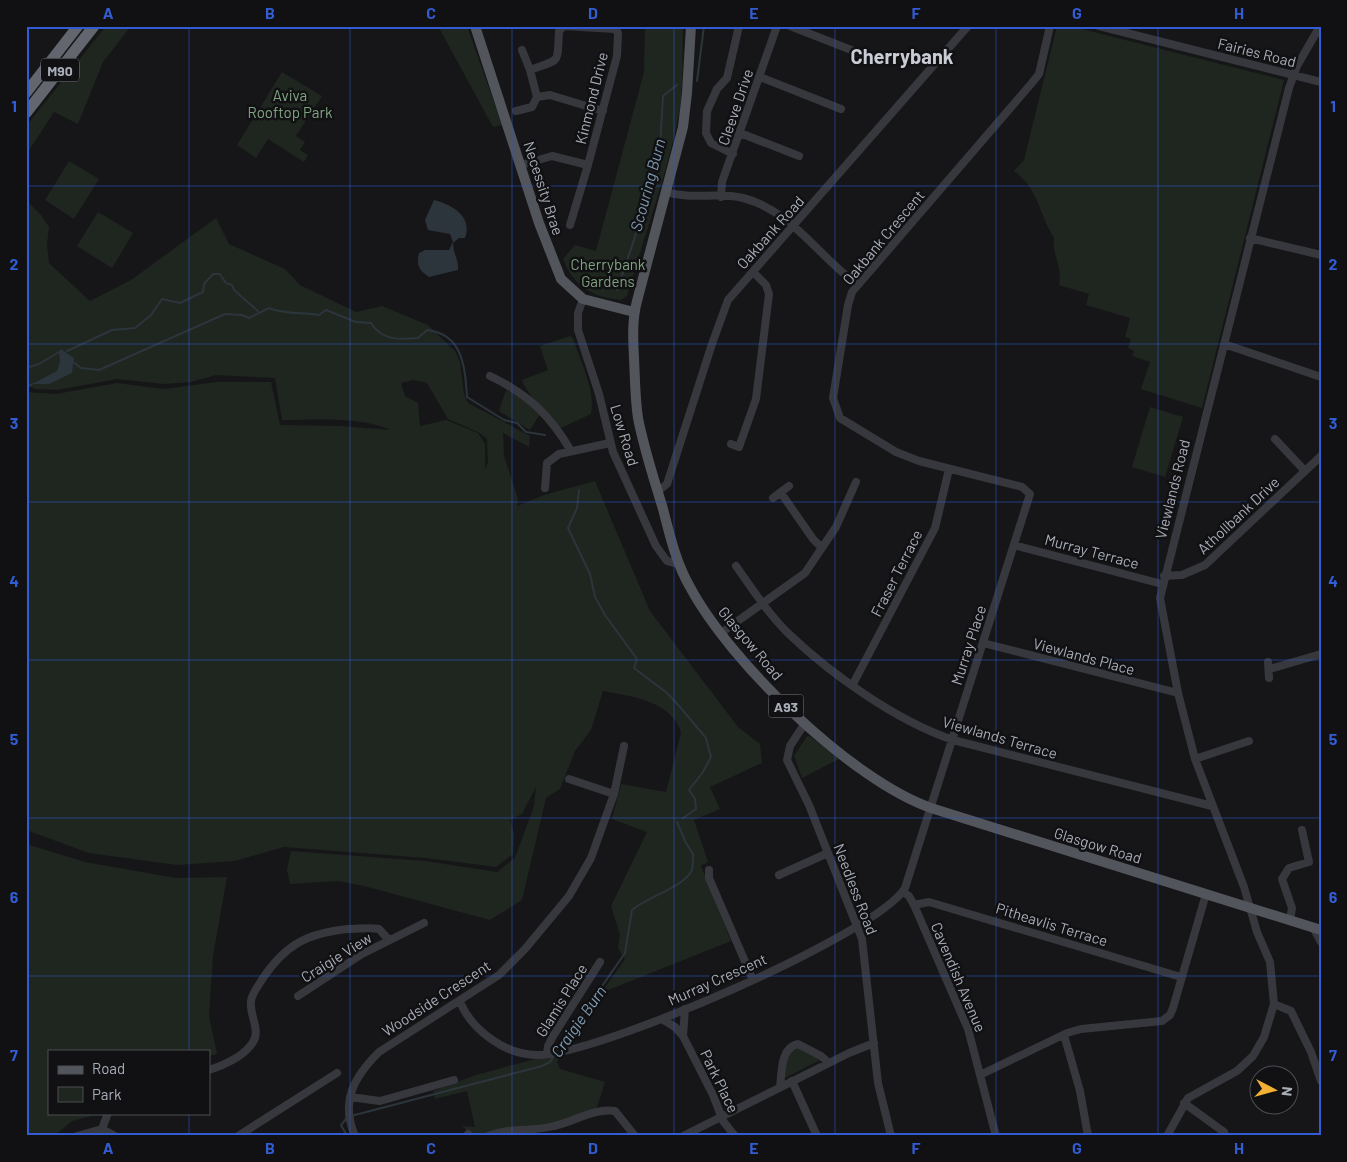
<svg xmlns="http://www.w3.org/2000/svg" width="1347" height="1162" font-family="Barlow,sans-serif">
  <rect width="100%" height="100%" fill="#161618"/>
  <path fill="#1e261f" fill-rule="evenodd" d="M106,26H131L103,62L78,124L54,112L26,155V126Z
    M438,26H467L502,125L493,127Z
    M645,26H683C682,55 684,85 679,114C667,175 644,236 627,296L621,300C592,297 574,287 563,259L575,245L596,251L644,72Z
    M1057,26H1070L1284,80L1202,408L1141,389L1150,362L1132,356L1134,351L1128,348L1131,339L1125,337L1130,318L1086,305L1089,294L1059,285C1063,267 1052,255 1054,238C1039,214 1039,189 1014,171L1024,160Z
    M282,72L322,96L296,136L305,142L300,150L308,155L304,162L268,139L256,158L237,145Z
    M69,161L99,179L74,219L45,200Z
    M26,200L41,215L49,227L47,245L49,263L90,301L131,280L216,218L229,244L285,269L300,285L356,312L382,306L428,325L455,351L460,362L464,394L468,403L530,436L529,447L503,433L504,456L518,499L517,506L544,495L595,481L650,611L738,727L760,744L762,763L710,787L720,809L694,820L708,862L701,866L731,941L601,993L625,959L618,948L620,935L611,906L647,832L612,819L621,784L666,792L681,733C673,701 630,696 603,691L591,730L575,751L560,789L546,798L522,900L490,920L364,886L338,881L290,884L287,870L291,851L425,861L497,872L515,858L534,806L536,787L522,814L510,820L514,834L513,854L496,867L426,858L284,847L235,861L177,865L89,853L26,830V392L56,394L117,383L163,389L217,382H271L280,425L341,426L391,430C358,416 318,420 282,420L275,378L216,375L191,382L164,384L117,379L57,390L35,389L26,385ZM413,380L427,383L448,419L478,432L487,439L488,462L485,469V444L478,433L446,420L420,426L418,403L405,396L401,383Z
    M98,212L133,233L112,268L77,246Z
    M570,336L573,338C580,360 596,391 591,414L561,428C548,412 529,399 522,380L548,370L540,346Z
    M506,390L523,398L540,414L530,430L499,411Z
    M1150,407L1183,417L1165,477L1132,467Z
    M807,736L811,737L839,759L802,778L794,756Z
    M26,844L85,862L176,878L227,877L213,956L209,1016L217,1054L209,1056V1051H49V1113H93L91,1116L72,1121L54,1136H26Z
    M796,1048H800L822,1059L783,1079L787,1055Z
    M561,1055L557,1062L560,1069L605,1082L596,1110C556,1124 515,1136 473,1136L462,1126L475,1127L467,1091L435,1099L433,1091L476,1075L539,1058Z"/>
  <path fill="#2c353c" d="M434,200C452,205 473,216 465,238H459L453,243C453,253 459,260 458,270L429,277C419,270 416,266 419,253L425,250H449L453,242L450,234L428,230L425,220Z
    M61,349L74,358L72,373L49,384H32L57,371L60,362L59,352Z"/>
  <g fill="none" stroke-linecap="round" stroke-linejoin="round">
    <path stroke="#2c353c" stroke-width="2" d="M697,81L704,26
      M617,290L634,240L660,147L663,96L677,85
      M67,351L112,330L135,328L151,315L162,299L180,303L203,292L204,284L213,274H220L226,283L232,285L234,290L258,311
      M73,362L81,368L99,370L225,314L242,315L249,318L269,308C286,315 302,312 319,315L326,310L356,322L371,323C381,340 399,340 418,338L427,330C463,334 465,367 467,397L504,420L517,423L526,432L545,435
      M26,368L39,364L59,352
      M26,388L32,384
      M579,490L577,508L568,528L590,574L595,597L605,615L637,659L634,668L667,693L680,707L706,738L711,757L703,772L689,790L695,799L696,809L683,818
      M559,1048L625,953L632,910C647,897 684,887 692,870C693,865 693,858 693,854L686,843L677,822
      M351,1116L542,1066L550,1062L555,1054
      M347,1136L341,1125L347,1118"/>
    <path stroke="#37383d" stroke-width="8" d="M790,26L864,55
      M1099,26L1321,82
      M530,70L537,97L550,95L603,111
      M760,77L841,109
      M516,111L532,107L537,97
      M740,133L799,156
      M733,154L711,143L706,133L707,111L717,89L727,78L739,26
      M521,165L552,156L588,165L617,56L618,33L615,29L564,26L559,31C557,66 561,58 530,70L522,50
      M666,192C691,200 718,192 743,198C791,210 819,257 858,285
      M721,197L722,182L777,26
      M570,225L588,165
      M1250,238L1321,255
      M583,299L578,313V330L599,394L613,452L656,546L667,561L679,564
      M1224,344L1321,377
      M490,376C528,394 550,415 571,451
      M1275,439L1305,471
      M731,444L739,447L756,399L769,294L766,285L753,272
      M545,488L547,463L559,454L610,443
      M657,492L667,484L712,344L728,300L968,26
      M781,493L813,539L822,548
      M773,498L789,486
      M1014,545L1162,584
      M736,566C753,590 769,615 790,635C832,675 897,721 953,740L1212,806
      M1164,576L1182,575L1205,565L1321,456
      M721,633L805,573L836,527L856,482
      M983,643L1178,693
      M1268,662L1269,678
      M1270,669L1321,654
      M853,684L935,528L949,469
      M805,723L790,746L787,760L809,805L862,939L878,1083L891,1136
      M1195,759L1249,741
      M569,779L614,794
      M709,870V878L753,980
      M779,875L828,853
      M903,892L909,896L914,905L968,1029L996,1136
      M914,905L929,902L1181,977
      M1290,920L1292,908L1282,879L1289,868L1309,862L1302,830
      M1313,927L1321,942
      M298,996L362,954L424,923
      M460,1002C472,1030 505,1055 537,1055C595,1056 877,935 905,888L1030,494L1022,487L919,461L896,452L840,418L833,398L848,305L852,292L1031,84L1039,74L1050,26
      M1274,1004L1291,1011L1311,1052L1321,1081
      M685,1009L683,1036L713,1095L723,1121L735,1136
      M662,1019L675,1027L683,1036
      M1064,1035L1080,1091L1088,1136
      M547,1054L548,1046L553,1036L600,962
      M209,1070C224,1065 244,1057 253,1042C261,1030 249,1015 251,1001C252,993 259,985 263,978C286,944 308,933 348,929C358,929 369,927 379,929L389,940
      M980,1075L1067,1033L1081,1029L1162,1021L1170,1015L1173,1008L1206,894
      M792,1081L817,1136
      M780,1087C782,1072 780,1048 798,1044L821,1056L829,1063
      M350,1097L380,1101L454,1080
      M1184,1103L1224,1132L1225,1136
      M102,1129L108,1113
      M468,1134L470,1136
      M77,1136L102,1129L115,1136
      M238,1136L337,1073
      M355,1136C340,1101 354,1077 379,1052L499,975L525,949L569,896L591,858L614,794L624,746
      M488,1136C510,1127 532,1132 554,1126C576,1121 593,1108 615,1111L635,1136
      M683,1136L849,1053L874,1043
      M1167,1136L1188,1098L1237,1071L1253,1056L1264,1037L1274,1004L1270,962L1257,932L1244,887L1195,759L1178,693L1160,598L1289,88L1297,66L1320,26"/>
    <path stroke="#53555c" stroke-width="10" d="M475,26L539,223L561,279L583,299L634,312
      M691,26L687,93L683,127L637,301C632,320 633,338 634,358C635,378 635,398 638,418C644,449 654,479 663,509C670,536 676,563 690,587C730,662 851,780 931,808L1321,930"/>
    <path stroke="#63666e" stroke-width="11" d="M26,93L78,26
      M26,113L94,26"/>
  </g>
  <path fill="none" stroke="#325cd3" stroke-width="1" stroke-opacity="0.55" d="M189,26V1051M350,26V1136M512,26V1136M674,26V1136M835,26V1136M996,26V1136M1158,26V1136M26,186H1321M26,344H1321M26,502H1321M26,660H1321M26,818H1321M26,976H1321M189,1113V1136"/>
  <g text-anchor="middle" dominant-baseline="central" stroke-width="5" stroke-linejoin="round" paint-order="stroke">
    <g fill="#111113" stroke="#7b7e86" stroke-width="1">
      <rect x="41" y="58.5" width="38" height="23" rx="4"/>
      <rect x="768.5" y="694.5" width="35" height="23" rx="4"/>
    </g>
    <g font-size="14" font-weight="bold" fill="#a8adb8">
      <text x="60" y="70">M90</text>
      <text x="786" y="706">A93</text>
    </g>
    <g font-size="15" fill="#a8adb8" stroke="#111113">
      <text transform="translate(1257 52) rotate(14)">Fairies Road</text>
      <text transform="translate(591 98) rotate(-76)">Kinmond Drive</text>
      <text transform="translate(735 107) rotate(-71)">Cleeve Drive</text>
      <text transform="translate(544 188) rotate(72)">Necessity Brae</text>
      <text transform="translate(770 232) rotate(-48)">Oakbank Road</text>
      <text transform="translate(883 237) rotate(-50)">Oakbank Crescent</text>
      <text transform="translate(625 435) rotate(73)">Low Road</text>
      <text transform="translate(1172 489) rotate(-76)">Viewlands Road</text>
      <text transform="translate(1238 515) rotate(-43)">Athollbank Drive</text>
      <text transform="translate(1092 551) rotate(15)">Murray Terrace</text>
      <text transform="translate(896 573) rotate(-63)">Fraser Terrace</text>
      <text transform="translate(751 643) rotate(50)">Glasgow Road</text>
      <text transform="translate(968 645) rotate(-72)">Murray Place</text>
      <text transform="translate(1084 656) rotate(15)">Viewlands Place</text>
      <text transform="translate(1000 737) rotate(16)">Viewlands Terrace</text>
      <text transform="translate(1098 845) rotate(17)">Glasgow Road</text>
      <text transform="translate(856 889) rotate(69)">Needless Road</text>
      <text transform="translate(1052 924) rotate(17)">Pitheavlis Terrace</text>
      <text transform="translate(336 957) rotate(-32)">Craigie View</text>
      <text transform="translate(959 977) rotate(67)">Cavendish Avenue</text>
      <text transform="translate(717 979) rotate(-24)">Murray Crescent</text>
      <text transform="translate(436 998) rotate(-33)">Woodside Crescent</text>
      <text transform="translate(561 1000) rotate(-58)">Glamis Place</text>
      <text transform="translate(720 1081) rotate(64)">Park Place</text>
    </g>
    <g font-size="15" fill="#7fa381" stroke="#111113">
      <text x="290" y="95">Aviva<tspan x="290" dy="17">Rooftop Park</tspan></text>
      <text x="608" y="264">Cherrybank<tspan x="608" dy="17">Gardens</tspan></text>
    </g>
    <g font-size="16" font-style="italic" fill="#7f9bb3" stroke="#111113">
      <text transform="translate(647 185) rotate(-75)">Scouring Burn</text>
      <text transform="translate(578 1021) rotate(-55)">Craigie Burn</text>
    </g>
    <g font-size="20" font-weight="bold" fill="#c9ccd4" stroke="#111113">
      <text x="902" y="56">Cherrybank</text>
    </g>
  </g>
  <rect width="1347" height="1162" fill="none" stroke="#111113" stroke-width="55"/>
  <rect x="48" y="1050" width="162" height="65" fill="#111113" stroke="#4d4f55"/>
  <rect x="58" y="1066" width="25" height="8" fill="#53555c" stroke="#4d4f55"/>
  <text x="92" y="1074" font-size="15" fill="#a8adb8">Road</text>
  <rect x="58" y="1087" width="25" height="15" fill="#1e261f" stroke="#4d4f55"/>
  <text x="92" y="1100" font-size="15" fill="#a8adb8">Park</text>
  <g transform="translate(1274 1090) rotate(96)"><circle r="24" fill="#111113" stroke="#4d4f55"/>
  <path d="M0-4L9 19L0 12L-9 19Z" fill="#f2b134"/>
  <text y="-8" font-size="14" font-weight="bold" text-anchor="middle" fill="#a8adb8">N</text>
  </g>
  <rect x="28" y="28" width="1292" height="1106" fill="none" stroke="#325cd3" stroke-width="2"/>
  <g font-size="16" text-anchor="middle" font-weight="bold" fill="#325cd3">
    <text x="108" y="19">A</text>
    <text x="270" y="19">B</text>
    <text x="431" y="19">C</text>
    <text x="593" y="19">D</text>
    <text x="754" y="19">E</text>
    <text x="916" y="19">F</text>
    <text x="1077" y="19">G</text>
    <text x="1239" y="19">H</text>
    <text x="14" y="112">1</text>
    <text x="1333" y="112">1</text>
    <text x="14" y="270">2</text>
    <text x="1333" y="270">2</text>
    <text x="14" y="429">3</text>
    <text x="1333" y="429">3</text>
    <text x="14" y="587">4</text>
    <text x="1333" y="587">4</text>
    <text x="14" y="745">5</text>
    <text x="1333" y="745">5</text>
    <text x="14" y="903">6</text>
    <text x="1333" y="903">6</text>
    <text x="14" y="1061">7</text>
    <text x="1333" y="1061">7</text>
    <text x="108" y="1154">A</text>
    <text x="270" y="1154">B</text>
    <text x="431" y="1154">C</text>
    <text x="593" y="1154">D</text>
    <text x="754" y="1154">E</text>
    <text x="916" y="1154">F</text>
    <text x="1077" y="1154">G</text>
    <text x="1239" y="1154">H</text>
  </g>
</svg>
